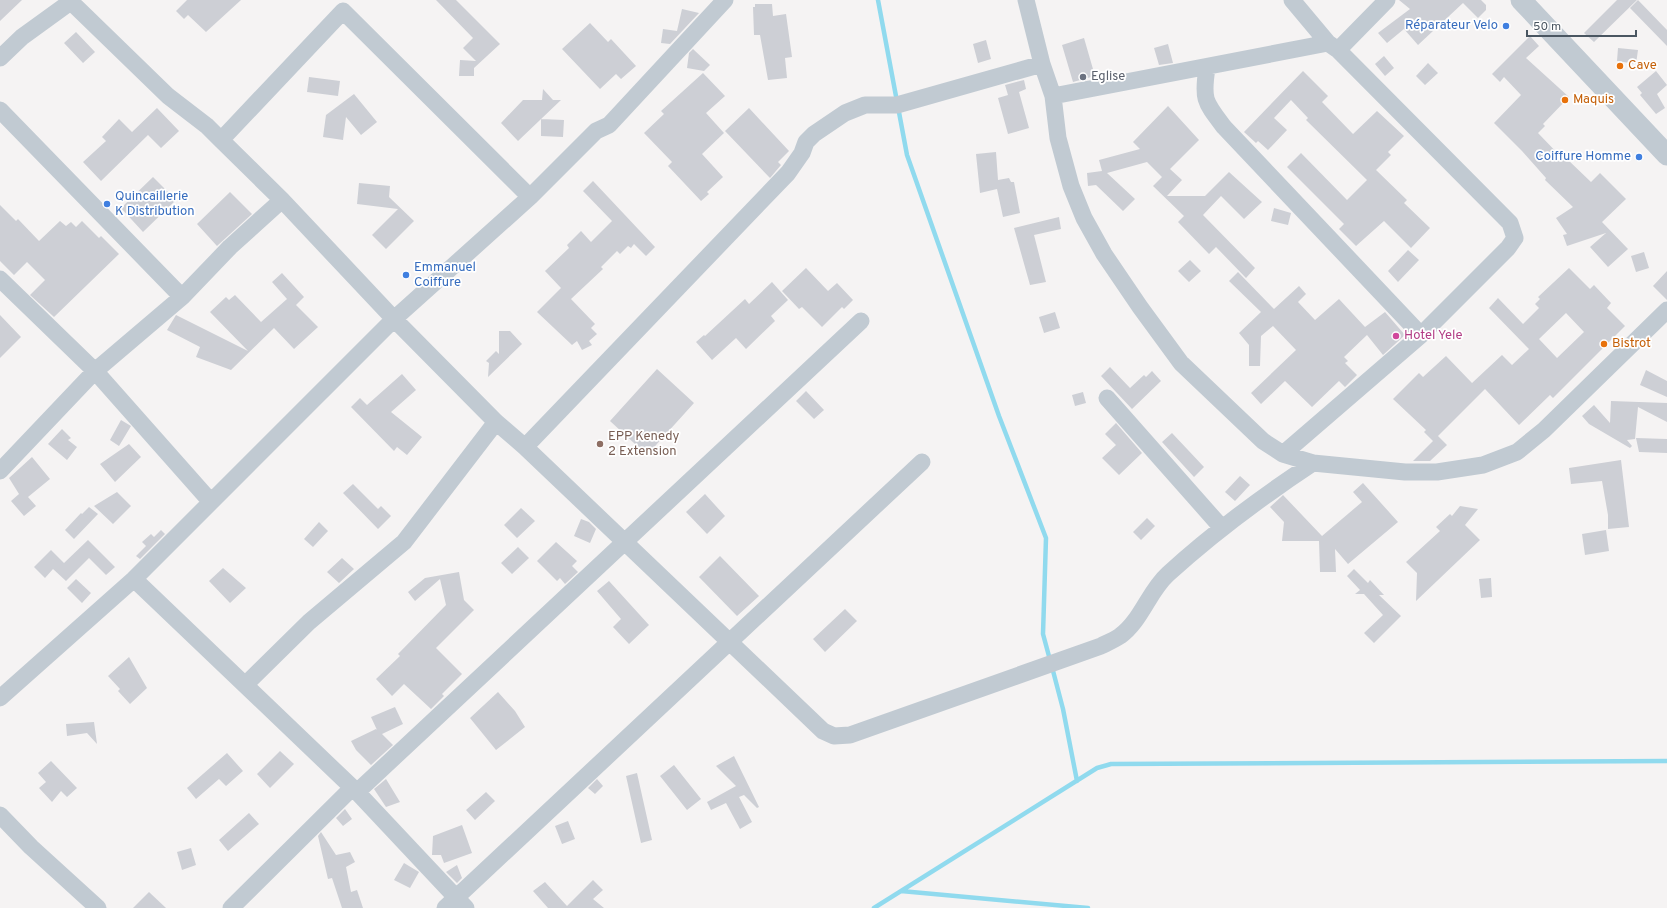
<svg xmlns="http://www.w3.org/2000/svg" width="1667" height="908" font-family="Overpass,sans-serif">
  <rect width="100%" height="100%" fill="#f5f3f3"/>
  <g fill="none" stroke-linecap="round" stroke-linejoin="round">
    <path stroke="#90daee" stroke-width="4.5" d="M878,0L907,155L999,416L1046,538L1043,634L1050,660
      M1052,667L1063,709L1077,781
      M901,891L1088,908
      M874,908L1097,768L1111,764L1667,761"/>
  </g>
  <path fill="#cdcfd5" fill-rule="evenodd" d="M0,0H22L0,21Z
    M187,0H241L206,32L188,15L184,19L176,11Z
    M436,0H456L500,44L474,68V76H459L460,60L476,61L463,48L473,38Z
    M1399,0H1481L1486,5V10L1478,18L1463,3L1418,45L1404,29L1387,43L1378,33L1410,9Z
    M1617,0H1637L1594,42L1584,33Z
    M1638,0L1667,30V46L1630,8Z
    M755,4H772L773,16L786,14L792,57L785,58L787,78L768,80L760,35H754L753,7H755Z
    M682,9L699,13L670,44L661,43L663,29L677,31Z
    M590,23L608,42L611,39L636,66L621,79L616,74L600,89L562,49Z
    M76,32L95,52L83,63L64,43Z
    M1530,36L1539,46L1526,58L1569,97L1543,124L1545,126L1538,133L1564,160L1566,158L1591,182L1600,173L1626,199L1602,222L1628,249L1608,267L1590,247L1606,233L1567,246L1563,235L1567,234L1556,218L1573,207L1545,180L1546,178L1522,151L1494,123L1521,95L1504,77L1500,82L1492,74Z
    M1084,38L1095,76L1073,82L1062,45Z
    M986,40L991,59L978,63L973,44Z
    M1168,44L1173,63L1159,65L1154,48Z
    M1618,48L1638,50L1636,64L1617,61Z
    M693,49L710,65L704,71L687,68L689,53Z
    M1384,56L1394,68L1385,76L1375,64Z
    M1428,63L1438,73L1425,85L1416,76Z
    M1303,71L1328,96L1322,102L1353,134L1377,111L1404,136L1388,152L1391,155L1376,170L1407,200L1404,203L1430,228L1411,248L1384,221L1356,246L1339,229L1344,224L1287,167L1301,153L1347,200L1367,180L1306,120L1308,118L1291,100L1274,118L1287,130L1268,150L1258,141L1256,143L1244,132Z
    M1656,71L1667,85L1657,94L1665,108L1656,114L1640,95L1642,93L1637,87Z
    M703,73L725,96L706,113L724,133L702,154L723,177L707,192L709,194L701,201L668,166L672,162L644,133L664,114L661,111Z
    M309,77L340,81L338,96L307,92Z
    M1024,80L1026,89L1019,92L1029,128L1008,134L998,98L1008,95L1005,85Z
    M543,89L553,100H561L518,141L501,123L523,100H542Z
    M354,94L377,122L361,135L346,117L343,140L323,137L326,115Z
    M1168,106L1199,140L1170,169L1182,180L1167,196H1205L1229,172L1262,202L1244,219L1221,196L1203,215L1255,268L1246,278L1216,247L1209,254L1178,222L1184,216L1153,186L1162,177L1147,162L1107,173L1135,199L1123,211L1096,185L1088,186L1087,173L1102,171L1099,160L1140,149L1133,142Z
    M157,108L179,131L161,148L148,135L101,181L83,162L106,141L102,137L119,119L132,132Z
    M749,108L789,151L778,162L781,165L770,178L725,131Z
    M541,119L564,120L563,137L541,136Z
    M996,152L998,180L1009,178L1011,182H1014L1020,213L1003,217L997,189L980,193L976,154Z
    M153,177L176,200L143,232L121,208Z
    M593,181L655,247L646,256L634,244L631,248L628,246L620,254L617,251L601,267L603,269L571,299L595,324L591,328L597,334L589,341L592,345L582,350L577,341L572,345L537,312L561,288L545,271L569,248L567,245L581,231L591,242L612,221L583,191Z
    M359,183L390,186L389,197L414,221L386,249L372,235L398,209L357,204Z
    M230,192L252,214L217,246L197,224Z
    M0,205L16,221L18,219L39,241L60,221L66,226L71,222L76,227L82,221L99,238L101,236L119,254L54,317L30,295L45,280L27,262L14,275L0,261Z
    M1274,208L1291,213L1288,225L1271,221Z
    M1059,217L1061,229L1034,235L1046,282L1030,285L1014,228Z
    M1408,250L1419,260L1398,282L1388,271Z
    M1644,252L1649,268L1636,272L1631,256Z
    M1190,260L1201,271L1189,282L1178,271Z
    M806,268L828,291L837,283L853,300L844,309L842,307L822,327L802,307L799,309L782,291Z
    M1569,268L1590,289L1594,285L1611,303L1607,308L1625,326L1553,398L1550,395L1519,425L1485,389L1433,441L1424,432L1426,430L1393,399L1419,373L1423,377L1446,356L1472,383L1502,355L1512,365L1529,349L1489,308L1498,298L1523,324L1539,308L1535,304L1540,299L1538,297ZM1566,313L1584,332L1557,358L1539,339Z
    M1667,271V300L1653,286Z
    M1238,272L1274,309L1299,286L1306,294L1298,302L1315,320L1339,299L1365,327L1385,312L1405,335L1383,355L1367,335L1344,357L1348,361L1345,363L1357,375L1345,387L1339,381L1312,407L1285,381L1261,404L1251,393L1296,350L1273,326L1261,336L1260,366H1249V345L1239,333L1261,312L1229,281Z
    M282,273L304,297L296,305L318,327L294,349L274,328L231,370L196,357L200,347L167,330L176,315L248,351L210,312L226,297L229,300L235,295L261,322L287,299L272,282Z
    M772,282L788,300L771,316L775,321L746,349L736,338L712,360L696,342L704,335L705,336L745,299L749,304Z
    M1055,312L1060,328L1044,333L1039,317Z
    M0,315L21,337L0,358Z
    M499,331H510L522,344L488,377L489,363L486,361L496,351L499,354Z
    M1110,367L1130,388L1144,375L1146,377L1152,371L1161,381L1132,409L1101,376Z
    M657,369L694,403L647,455L610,421Z
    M1646,370L1667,381V397L1640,385Z
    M402,374L416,390L391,412L422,437L407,455L397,447L394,451L351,407L360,398L367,405Z
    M806,391L824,410L814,419L796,401Z
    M1083,392L1086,403L1075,406L1072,395Z
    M1611,401L1667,403V422L1638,407L1635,439L1627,440L1632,446L1630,448L1589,424L1582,416L1594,405L1610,423Z
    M121,420L131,426L119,446L110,440Z
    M1116,423L1142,453L1119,475L1102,458L1116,445L1105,434Z
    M62,429L71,438L68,440L77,447L67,460L48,444Z
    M1172,433L1204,467L1194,477L1162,442Z
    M1438,436L1447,445L1430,461H1413Z
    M1636,438L1667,439V453L1639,452Z
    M129,444L141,457L115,482L100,464Z
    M32,457L50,479L28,497L36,506L24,516L11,501L19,494L9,478Z
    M1621,460L1629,527L1608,529V515L1602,481L1571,484L1569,468Z
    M1240,476L1250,485L1235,501L1225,492Z
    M1363,483L1398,522L1348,564L1335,549L1336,572H1320L1319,541H1282L1284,522L1270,507L1281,497L1283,495L1322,536L1362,502L1353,492Z
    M353,484L378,509L381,506L391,516L378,529L343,493Z
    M117,492L131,506L113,524L94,506Z
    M705,494L725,516L707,534L686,512Z
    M1460,506L1478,509L1465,525L1480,540L1416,601L1417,573L1406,562L1440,531L1436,527L1450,514L1452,516Z
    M89,507L98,514L74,539L65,530L81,513L82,514Z
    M521,508L535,521L517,538L504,525Z
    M1147,518L1155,526L1141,540L1133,532Z
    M581,519L589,522L596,529L590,543L574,536Z
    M319,522L328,531L313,547L304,539Z
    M161,530L165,534L140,559L136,556L146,546L142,542L151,534L154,537Z
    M1606,530L1609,551L1585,555L1582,534Z
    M88,540L115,567L106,575L89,558L66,581L53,569L45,578L34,567L51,550L64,563Z
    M556,542L577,561L572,566L578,572L565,584L560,578L557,581L537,561Z
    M518,547L529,558L512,574L501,563Z
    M720,556L759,596L737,616L699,577Z
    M342,558L354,569L339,583L327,572Z
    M223,568L246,588L230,603L209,581Z
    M1354,569L1368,583L1370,580L1384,595H1379L1401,616L1374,643L1364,633L1383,615L1364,594H1355L1360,590L1347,576Z
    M459,572L464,600L474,610L436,648L462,674L442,694L444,696L431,709L404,684L392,696L376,679L400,656L398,654L446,605L440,579L415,601L408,592L425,578Z
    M1491,578L1492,597L1481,598L1479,579Z
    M76,579L91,593L82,603L67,588Z
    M609,581L649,625L629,644L613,627L621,619L597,591Z
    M845,609L857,621L825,652L813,639Z
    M129,657L147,688L130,704L118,691L120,689L108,676Z
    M498,692L515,711L525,727L496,750L470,718Z
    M395,707L403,724L382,734L393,745L371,765L356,750L351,741L376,729L377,730L371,717Z
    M94,722L97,744L87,733L67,736L66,724Z
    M280,751L294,764L270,788L257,774Z
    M227,753L243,771L226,786L219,779L196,799L187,788Z
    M734,756L759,807L757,808L744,795L739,797L752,822L740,829L726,803L711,810L707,802L736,786L716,766Z
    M51,761L77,788L67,797L61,791L52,802L39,788L46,782L38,773Z
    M674,765L701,799L687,810L660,776Z
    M637,773L652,840L641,843L626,776Z
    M386,779L400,802L386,807L374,789Z
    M597,779L603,786L595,794L588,788Z
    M486,792L495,801L475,820L466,810Z
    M345,809L352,819L343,826L336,818Z
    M249,813L259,824L228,851L219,840Z
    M568,821L575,839L562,844L555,826Z
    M462,825L472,853L444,863L441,855H432L433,836Z
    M321,832L336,855L350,852L355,862L346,867L351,892L357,890L363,908H342L332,878L328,879L318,836Z
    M191,848L196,865L182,870L177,852Z
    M404,863L419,872L410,888L394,880Z
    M457,865L462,878L457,883L446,872Z
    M593,880L603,890L593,899L604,908H548L533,891L545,882L567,906Z
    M149,892L166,908H133Z"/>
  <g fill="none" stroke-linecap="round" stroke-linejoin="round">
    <path stroke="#c1cad2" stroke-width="17" d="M69,0L168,96L207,126L221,140L282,200L394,319L496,422L525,447L823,731L834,736L850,735L1101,646C1107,643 1114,640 1120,636C1141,621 1149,591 1168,574C1213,533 1263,496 1313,463
      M1026,0L1042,64L1053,96L1058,138L1071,186L1084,218L1104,254L1140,307L1181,363L1263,441L1283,454L1313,463L1405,472H1437L1483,465L1517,452L1544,430L1667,310
      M1338,50L1387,0
      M0,58L22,37L73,0
      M1207,68C1202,100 1205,102 1224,127L1421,335
      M1053,96L1328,43
      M0,110L182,297
      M221,140L343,11L530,197
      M0,279L95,371L211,502
      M1107,398L1222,528
      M525,447L788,173L802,153L806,142L814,134L845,113L865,105H897L1042,64
      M1283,454L1421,335L1508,248L1515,238L1510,223L1338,50L1328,43L1292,0
      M0,471L95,371L182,297L230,247L282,200
      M134,579L357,792L861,321
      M245,685L309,622L404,542L496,422
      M0,698L134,579L394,319L530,197L596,131L609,125L725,0
      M357,792L466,908
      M0,815L31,847L98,908
      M231,908L352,788
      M445,908L922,462"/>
    <path stroke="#c1cad2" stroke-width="21" d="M1521,0L1667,155"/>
  </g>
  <g fill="#3f7fe0" stroke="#fff" stroke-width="1.5">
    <circle cx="1506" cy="26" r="4"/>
    <circle cx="1639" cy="157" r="4"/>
    <circle cx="107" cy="204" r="4"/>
    <circle cx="406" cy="275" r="4"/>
  </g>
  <g fill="#e8710a" stroke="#fff" stroke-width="1.5">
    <circle cx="1620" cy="66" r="4"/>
    <circle cx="1565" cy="100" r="4"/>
    <circle cx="1604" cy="344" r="4"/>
  </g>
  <circle fill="#6b7280" stroke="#fff" stroke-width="1.5" cx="1083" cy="77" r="4"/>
  <circle fill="#d1479c" stroke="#fff" stroke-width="1.5" cx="1396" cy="336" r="4"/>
  <circle fill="#8d6e63" stroke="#fff" stroke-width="1.5" cx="600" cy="444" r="4"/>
  <g text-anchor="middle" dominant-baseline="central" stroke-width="3.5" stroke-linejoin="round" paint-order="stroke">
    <g font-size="13" fill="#366cbe" stroke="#fff" text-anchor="end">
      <text x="1498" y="26">Réparateur Velo</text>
      <text x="1631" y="157">Coiffure Homme</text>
      <text x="115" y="197" text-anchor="start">Quincaillerie<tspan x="115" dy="15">K Distribution</tspan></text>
      <text x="414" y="268" text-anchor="start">Emmanuel<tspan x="414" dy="15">Coiffure</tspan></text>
    </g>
    <g font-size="13" fill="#c56008" stroke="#fff" text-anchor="start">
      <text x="1628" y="66">Cave</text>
      <text x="1573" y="100">Maquis</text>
      <text x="1612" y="344">Bistrot</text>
    </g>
    <g font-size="13" fill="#5b616d" stroke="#fff" text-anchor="start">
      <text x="1091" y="77">Eglise</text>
    </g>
    <g font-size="13" fill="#b23c85" stroke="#fff" text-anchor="start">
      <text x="1404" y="336">Hotel Yele</text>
    </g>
    <g font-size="13" fill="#785e54" stroke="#fff" text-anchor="start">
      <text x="608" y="437">EPP Kenedy<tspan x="608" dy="15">2 Extension</tspan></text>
    </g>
  </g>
  <path d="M1527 30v6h109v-6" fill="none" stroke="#4a5661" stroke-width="2"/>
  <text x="1533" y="30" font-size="12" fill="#4a5661" stroke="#ffffff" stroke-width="3" paint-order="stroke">50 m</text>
</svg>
